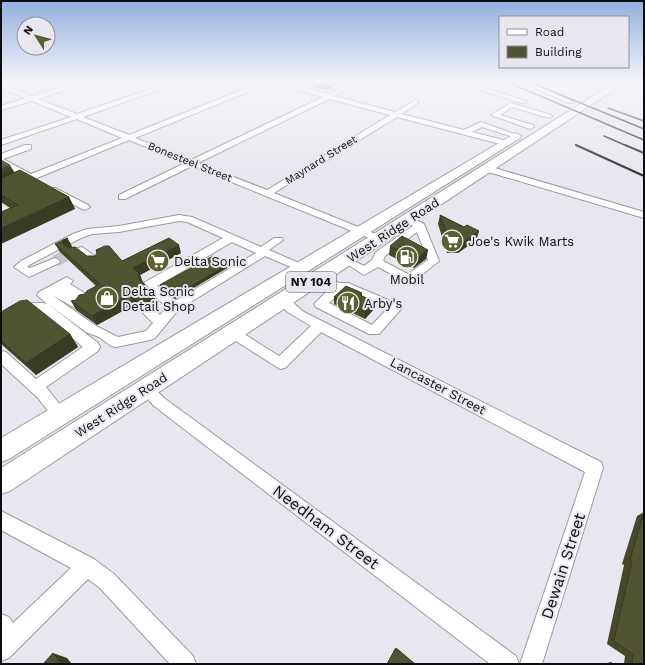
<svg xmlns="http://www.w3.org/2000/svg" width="645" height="665" font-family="'Work Sans',sans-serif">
  <rect width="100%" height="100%" fill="#e8e7ef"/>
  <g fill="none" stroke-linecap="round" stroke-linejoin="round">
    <path stroke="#c7c6cd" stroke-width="12" stroke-dasharray="12 6" stroke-linecap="butt" d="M55,261L73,252"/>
    <g stroke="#9b9aa1" stroke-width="2">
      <path id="minor" d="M83,81H93L38,99L77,114L174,81H183L83,117L129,135L264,81H277L328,94L350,84L353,86L352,87L334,96L395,112L416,100L418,101V103L402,114L464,130L481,122L520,136L516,138L482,127L472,132L507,141V145H504L397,117L274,193L383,237L384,239L379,242L192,166L125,199H119V195L185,163L129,140L37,178V181L34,182L1,164V154L25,145H31V149L3,159L31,174L122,138L77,119L1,145V140L71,117L32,101L1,110V106L26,98L1,88V84L32,96ZM270,83L323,97L191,160L135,138ZM329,99L390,115L267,190L198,163Z
        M518,81H526L574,102L569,103Z
        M466,82L526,101L527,102L522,103L464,85V83Z
        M511,103L551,115L552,116L549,118L512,107L500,115L533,125L534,127L530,129L491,115Z
        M488,166L644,212V218L485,171L484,169Z
        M55,188L88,205L90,207L85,210L82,209L52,193V189Z
        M179,215L192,217L261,247L274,238H282L283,240L269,250L306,266L308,268L302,272L298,270L265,256L178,310L155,338L150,340L116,347L111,346L99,337L86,332L48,304L98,343L100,347L98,351L46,387L68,415L65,420L60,422L55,420L38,398L1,364V351L6,352L36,379L83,347L40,311L24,313L1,322V313C15,306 32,300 47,304L37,295L39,292L67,277L73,281L70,284L89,296L91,299L89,302H81L83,305L81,308L77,309L52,295L96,326L118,337L146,331L153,323L136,306L138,303H146L160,315L167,307L145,288L143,285L145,282L223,238L187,222L179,221L119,232L92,234L81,238L29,265L27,267L30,268L55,258L60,261L59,263L29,277L14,267L21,261L73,234L87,229L119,226ZM232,242L256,253L175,301L157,286Z
        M409,217L424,224L439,261L413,282L409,283L378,267L364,275L341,260L346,257L364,266L372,260L376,252L413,226L404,220ZM417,232L428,260L408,274L383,261L385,256Z
        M82,247L99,259L100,261L99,263H91L80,254L73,255L68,252L69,250Z
        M321,272L339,283H348L400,305L402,308L379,334H369L316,307L314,304L330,288L315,276ZM344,290L387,309L372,325L329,303Z
        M284,296C290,298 298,308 304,312L601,462L603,468L542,664H520L585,472L321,332L285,368L280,369L228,336L226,333L228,330H238L279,356L311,326L286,311L278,300L280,297Z
        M146,383L151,385L164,398L516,656L519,664H490L154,406L139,389L141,385Z
        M1,511L94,559L114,574L193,656L196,664H170L100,588L88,579L9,658L1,661V614L9,617L13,623L71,568L1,530Z"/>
    </g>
    <g stroke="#9b9aa1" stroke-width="2">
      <path id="highway" d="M617,81H627L10,491L1,494V468Z
        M516,133L521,136L520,138L9,459L1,462V438Z"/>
    </g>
    <use href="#minor" fill="#fff" fill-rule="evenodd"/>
    <use href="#highway" fill="#fff" fill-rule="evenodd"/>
    <path stroke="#2e2e31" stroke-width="1.5" d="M505,81L644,140
      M527,81L644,129
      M608,108L644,121
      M604,136L627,146
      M576,145L578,146"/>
    <path stroke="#2e2e31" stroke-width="2" d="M576,145L644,176
      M625,145L644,153"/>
  </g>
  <path fill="#464829" d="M291,81H344L326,90Z
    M14,172L69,197L75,209L10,208L1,202V182H3Z
    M440,215L464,227L479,231L476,240L458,253H447L438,224Z
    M55,244L72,247L87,256L122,261L181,253L140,275L143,282L155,299L148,303L137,302L135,305L137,309L132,311L128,308L97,325L76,310L71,301L76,300L96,286L60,252Z
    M390,246L428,250L426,259L414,268L389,255Z
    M227,265V268L175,299L162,288L160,285Z
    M362,293V296L375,302L374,309L365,319L334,304V297Z
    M1,312L70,334L78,347L36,375L1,344Z
    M644,512V664H624L625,656L607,644L624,565L622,564L637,516Z
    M396,648L415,664H387L394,650Z
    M611,662L614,664H603Z"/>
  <path fill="#393b22" d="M339,81H344L326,90V88Z
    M10,165L17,177L3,178L1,179V169Z
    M69,197L75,209L1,244V228Z
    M479,231L476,240L458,253L461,244Z
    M68,239L73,248L68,249L63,244V240Z
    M179,245L181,253L140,275L143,283L142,286L133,268Z
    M428,250L426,259L414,268L416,259Z
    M227,265V268L175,299L174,296Z
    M151,290L155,299L148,303L144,294Z
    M133,293L137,302L135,305L137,309L132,311L128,302Z
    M124,298L128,308L97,325L92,316Z
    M375,302L374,309L365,319V312Z
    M70,334L78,347L36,375L26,363Z
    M53,653L67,658L72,664H61Z"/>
  <path fill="#515430" stroke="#393b22" d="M301,81H339L326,88Z
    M1,160L10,165L1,169Z
    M20,170L69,197L1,228V212L18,205L1,195V182H3L2,178Z
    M440,215L464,227L467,225L479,231L461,244H450Z
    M402,236L428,250L416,259L390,246Z
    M67,238L68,239L63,240V244L69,248L75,247L87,256H95L97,253L96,250L105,246H109L122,261L169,238L179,245L133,268L139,274L138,277L140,280L151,290L144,294L133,293L131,297L133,300L128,302L124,298L92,316L71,301L76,300L79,295L85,294L87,291L100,284L55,244Z
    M213,256L227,265L174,296L160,285Z
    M346,286L362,293L360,295L375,302L365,312L334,297Z
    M27,300L70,334L26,363L1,341V312L20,301Z
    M644,512V664H632L633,654L614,641L632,561L630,560Z
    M396,648L415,664H387Z
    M53,653L61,664H43Z"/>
  <linearGradient id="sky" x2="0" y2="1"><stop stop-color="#91afde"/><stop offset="0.47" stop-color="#f5f4f8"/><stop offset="1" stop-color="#f5f4f8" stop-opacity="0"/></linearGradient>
  <rect width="645" height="174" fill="url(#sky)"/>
  <defs>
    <g id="supermarket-disc" transform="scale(1.15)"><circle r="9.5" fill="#5c602e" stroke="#e8e7ef"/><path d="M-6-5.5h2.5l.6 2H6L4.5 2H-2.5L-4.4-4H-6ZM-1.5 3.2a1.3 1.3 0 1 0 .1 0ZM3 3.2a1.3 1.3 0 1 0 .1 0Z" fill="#fff"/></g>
    <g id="fuel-disc" transform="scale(1.15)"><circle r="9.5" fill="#5c602e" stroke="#e8e7ef"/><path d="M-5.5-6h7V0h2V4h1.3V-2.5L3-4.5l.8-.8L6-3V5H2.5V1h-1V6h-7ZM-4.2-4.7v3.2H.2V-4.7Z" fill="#fff"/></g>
    <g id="shop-disc" transform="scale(1.15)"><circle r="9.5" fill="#5c602e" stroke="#e8e7ef"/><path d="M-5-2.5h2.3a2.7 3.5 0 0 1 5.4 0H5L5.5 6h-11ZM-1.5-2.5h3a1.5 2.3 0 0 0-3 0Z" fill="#fff"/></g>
    <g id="restaurant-disc" transform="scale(1.15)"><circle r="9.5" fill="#5c602e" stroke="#e8e7ef"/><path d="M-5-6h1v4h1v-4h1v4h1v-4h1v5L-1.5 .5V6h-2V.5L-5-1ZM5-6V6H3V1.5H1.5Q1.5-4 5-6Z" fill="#fff"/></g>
  </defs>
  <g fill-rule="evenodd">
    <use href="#supermarket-disc" x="452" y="241"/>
    <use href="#fuel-disc" x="407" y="257"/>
    <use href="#supermarket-disc" x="158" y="261"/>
    <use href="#shop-disc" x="107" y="298"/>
    <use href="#restaurant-disc" x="348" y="303"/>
  </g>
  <g text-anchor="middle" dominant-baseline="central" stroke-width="4" stroke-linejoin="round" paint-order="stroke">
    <g font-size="11" fill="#0d0d0f" stroke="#e8e7ef">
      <text transform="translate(321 160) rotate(-32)">Maynard Street</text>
      <text transform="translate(190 162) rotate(22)">Bonesteel Street</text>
    </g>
    <rect fill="#e8e7ef" stroke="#4f4e52" stroke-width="1" x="286" y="272" width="50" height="20" rx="3"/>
    <g font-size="12" font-weight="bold" fill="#0d0d0f">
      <text x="311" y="282">NY 104</text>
    </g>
    <g font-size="13" fill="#0d0d0f" stroke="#e8e7ef">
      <text transform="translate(393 230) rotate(-33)">West Ridge Road</text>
      <text transform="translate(438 386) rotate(28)">Lancaster Street</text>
      <text transform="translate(121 405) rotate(-33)">West Ridge Road</text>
    </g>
    <g font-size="13" fill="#0d0d0f" stroke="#e8e7ef" text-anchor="start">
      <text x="468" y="241">Joe's Kwik Marts</text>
      <text x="174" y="261">Delta Sonic</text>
      <text x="407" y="279" text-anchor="middle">Mobil</text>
      <text x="122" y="291">Delta Sonic<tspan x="122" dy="15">Detail Shop</tspan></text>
      <text x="364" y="303">Arby's</text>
    </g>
    <g font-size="16" fill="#0d0d0f" stroke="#e8e7ef">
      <text transform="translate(326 527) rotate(37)">Needham Street</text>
      <text transform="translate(563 566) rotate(-72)">Dewain Street</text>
    </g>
  </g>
  <rect width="645" height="665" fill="none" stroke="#0d0d0f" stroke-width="4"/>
  <rect x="499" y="16" width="130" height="52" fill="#e8e7ef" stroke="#909095"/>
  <rect x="507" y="29" width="20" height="6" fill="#ffffff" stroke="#909095"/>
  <text x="535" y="36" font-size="12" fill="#0d0d0f">Road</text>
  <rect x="507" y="46" width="20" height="12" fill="#515430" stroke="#909095"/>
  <text x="535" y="56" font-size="12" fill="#0d0d0f">Building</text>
  <g transform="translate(36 36) rotate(306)"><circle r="19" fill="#e8e7ef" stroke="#909095"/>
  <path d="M0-3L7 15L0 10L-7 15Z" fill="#5c602e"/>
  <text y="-6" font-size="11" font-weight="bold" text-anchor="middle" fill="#0d0d0f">N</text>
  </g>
</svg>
